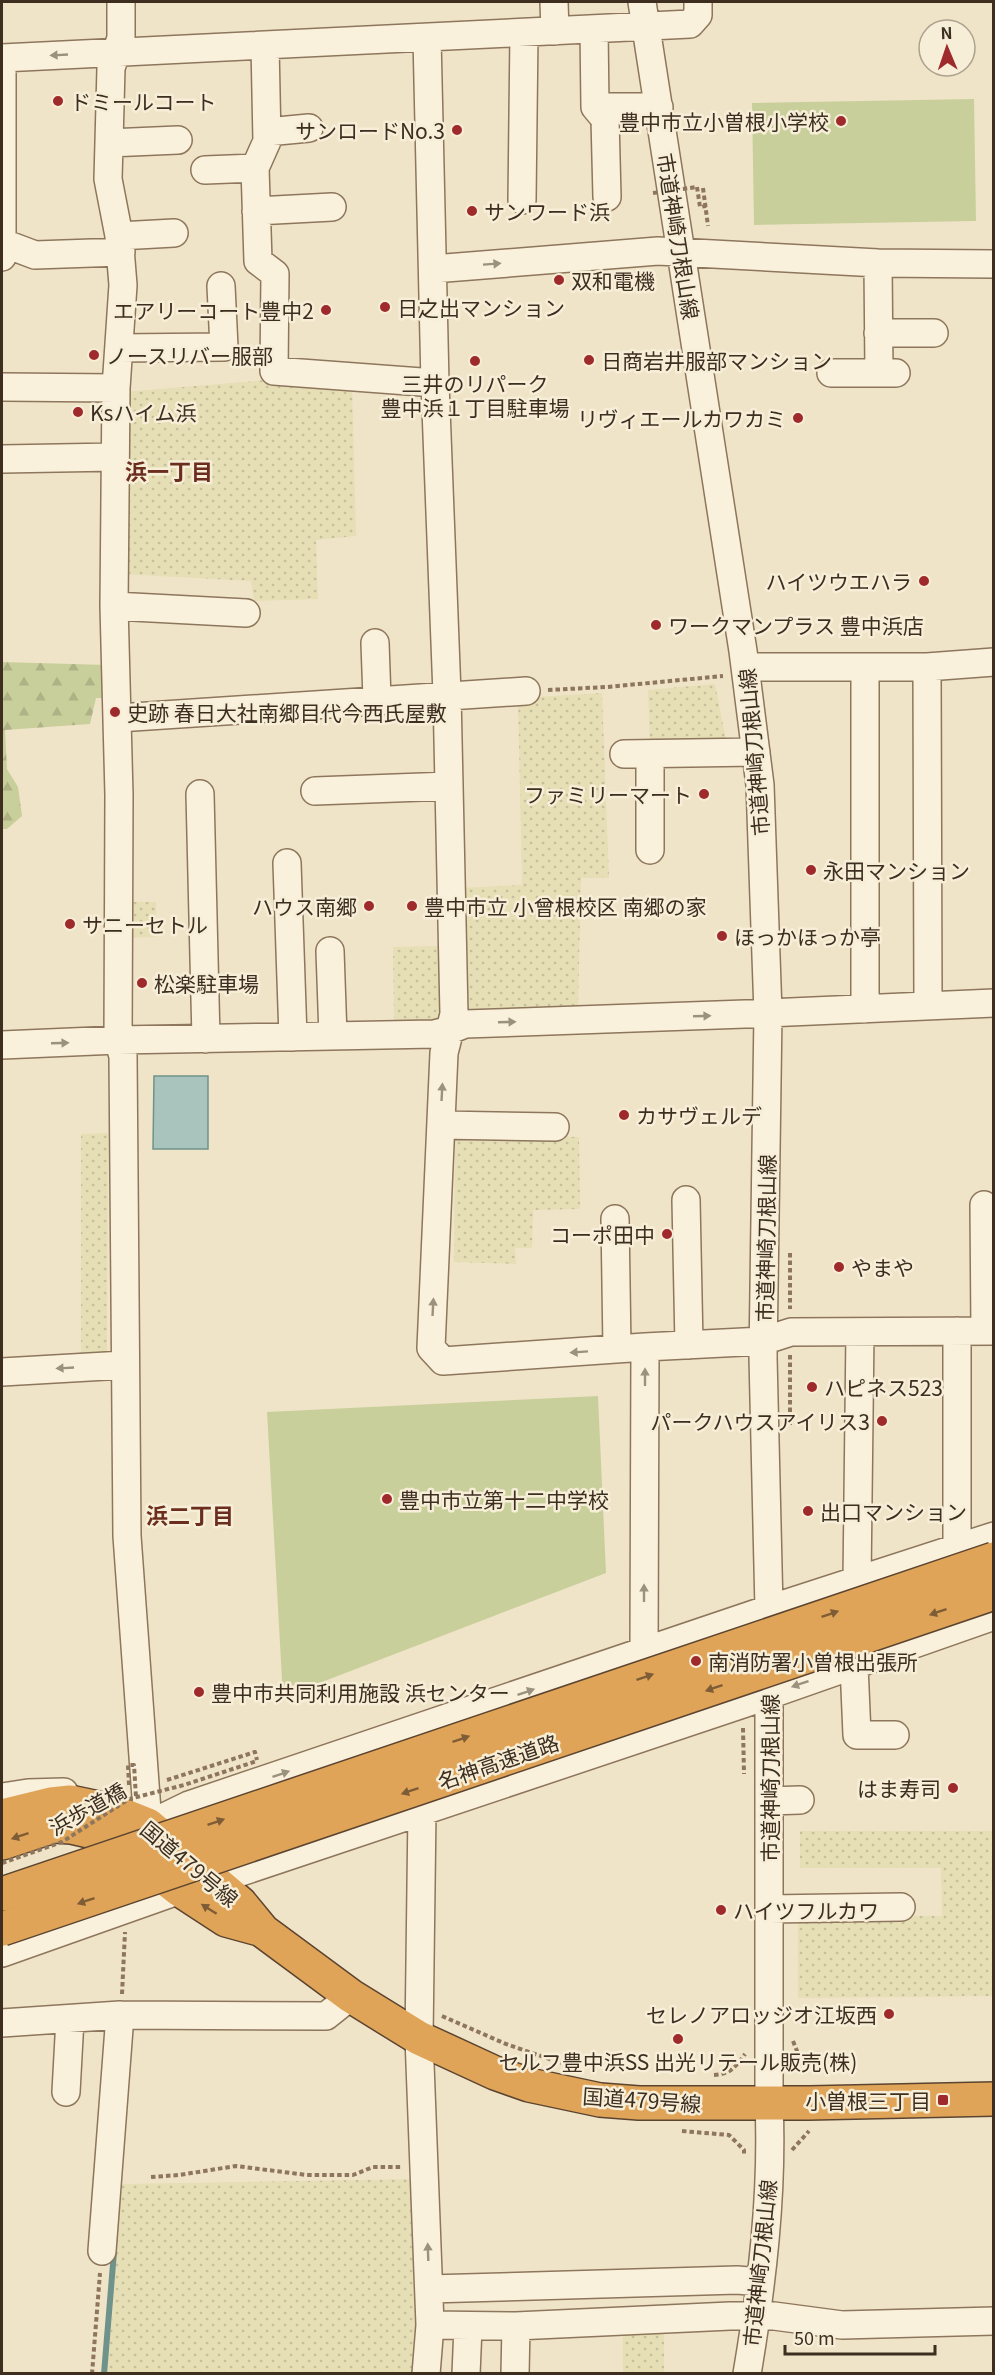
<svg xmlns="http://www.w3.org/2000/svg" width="995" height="2375" font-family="Georgia,'Noto Sans JP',serif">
  <defs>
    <pattern id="farmland-dots" width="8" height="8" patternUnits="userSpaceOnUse" patternTransform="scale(1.5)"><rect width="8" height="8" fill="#e6deb5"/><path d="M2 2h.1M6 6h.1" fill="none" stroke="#c6bf9b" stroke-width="1.8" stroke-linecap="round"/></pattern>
    <pattern id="forest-firs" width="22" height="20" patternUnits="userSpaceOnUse" patternTransform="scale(1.5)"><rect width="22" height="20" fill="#c9cf9b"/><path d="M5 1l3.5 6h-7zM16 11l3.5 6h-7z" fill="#aeb285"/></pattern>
  </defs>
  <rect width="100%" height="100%" fill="#f0e4c8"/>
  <path fill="url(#farmland-dots)" d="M267,380L352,385L356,536L316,540L318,599L254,601L251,581L122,574L123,392Z
    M715,684L727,745L650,747L648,690Z
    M602,693L609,878H581L578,1008L462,1014L459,888L522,885L518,698Z
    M126,902H156V937L126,938Z
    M443,946L444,1011L436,1021H394L393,947Z
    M108,1133L107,1359L81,1361V1134Z
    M455,1134L579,1137L580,1209L533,1210L532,1248H515L516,1264L454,1262Z
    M800,1831H993V1996L798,1998V1915L942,1916L941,1868H800Z
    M420,2179L422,2373L106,2374L113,2310L120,2184Z
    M664,2323V2373L623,2374V2325Z"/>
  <path fill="url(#forest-firs)" d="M2,662L108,665L111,698H96L90,724L5,730L7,769L18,787L22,816L7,829H2Z"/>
  <path fill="#c9cf9b" d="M974,99L976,221L754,225L752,103Z
    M598,1396L606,1573L283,1697L267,1412Z"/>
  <path fill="#a9c4bc" stroke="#6f938a" stroke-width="1.5" d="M154,1076H208V1149H153Z"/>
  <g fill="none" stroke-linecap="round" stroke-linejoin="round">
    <path stroke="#6f938a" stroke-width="6" d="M104,2374L114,2252"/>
    <g stroke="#8d765c" stroke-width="30">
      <path id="minor" d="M121,2V38L111,68L108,179L119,236L123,285L116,388L114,606L119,795L118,1040L123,1056L127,1536L148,1825
        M554,2L555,31
        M642,2L743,651L760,785L768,1013L763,1357L769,1609V2103C773,2193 762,2285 747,2374
        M594,29L595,107L605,119L607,197
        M427,38L435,383L447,694L454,1014L444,1053L431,1348L443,1361L645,1347L763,1341L791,1332L994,1331
        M265,45L267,141L255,168L258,261L275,274L274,371L435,383
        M2,58L690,24L698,15V2
        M595,107H659
        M267,132L309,128
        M109,143L178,140
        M205,170L255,168
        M522,200L524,33
        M256,211L332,207
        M119,236L174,233
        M3,243L35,255L121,252
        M2,257V58
        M878,263L879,373
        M433,269L658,251L878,263L994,264
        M878,333H934
        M119,348L224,347L221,286
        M831,373H896
        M2,387L116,388
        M2,459L115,457
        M114,606L246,613
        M375,643L377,699
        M745,667H927L994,662
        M927,667L928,1006
        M118,718L526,691
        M624,754L756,752
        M315,791L449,786
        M200,794L206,1039
        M650,850V754
        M287,863L293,1037
        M330,951L333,1036
        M865,1009V668
        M2,1045L118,1040L434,1034L450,1030L465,1024L745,1014L994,1003
        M441,1125L555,1127
        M686,1200L689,1345
        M984,1205L985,1331
        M615,1219L617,1349
        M957,1331V1547
        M2,1372L124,1365
        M857,1581L860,1332
        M644,1652L645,1347
        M854,1665L857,1735H895
        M2,1797L28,1793L64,1792
        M769,1801L800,1800
        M422,1811L419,2038L430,2325L426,2374
        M148,1825L189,1805L769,1609L994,1536
        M214,1881L743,1704L994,1616
        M769,1909L901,1907
        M2,1953L180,1890
        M2,2023L120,2015L326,2016L351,1996
        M66,2092L70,2019
        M102,2251L120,2015
        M429,2289L737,2280L760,2282
        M430,2325L516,2326L730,2316H774L842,2325L994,2321
        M466,2374L468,2327
        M515,2374L516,2326"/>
    </g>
    <g stroke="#5b4430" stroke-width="36">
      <path id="highway" d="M2,1816L51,1804L70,1802L113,1811L148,1825L240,1903L263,1931L351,1996L419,2038L495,2073L529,2085L600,2100L639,2103H809L994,2099
        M2,1843L54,1826L71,1827L106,1835L123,1845L180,1890L226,1920L259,1929"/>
    </g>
    <path stroke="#8d765c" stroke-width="4" stroke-dasharray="4.5 3" stroke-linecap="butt" d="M697,187L700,207L706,206
      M703,188L708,226
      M548,690L607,687L723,676
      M790,1253V1309
      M790,1355V1425
      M743,1728L744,1774
      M167,1780L255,1752L257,1760
      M122,1994L125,1932
      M442,2016L506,2044L561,2063
      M793,2041L803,2066L808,2072
      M714,2075C730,2074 735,2068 745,2054
      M682,2131L729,2135L744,2150V2155
      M792,2150L809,2131
      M151,2177L179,2175L236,2166L307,2175H353L373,2167H402
      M92,2374L100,2273"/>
    <use href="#minor" stroke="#faf1dc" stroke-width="27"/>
    <use href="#highway" stroke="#e0a458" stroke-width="33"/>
    <g stroke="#5b4430" stroke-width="36" stroke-linecap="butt">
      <path id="highway-bridge" d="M2,1894L994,1559
        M2,1929L994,1593"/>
    </g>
    <path stroke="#8d765c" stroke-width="4" stroke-dasharray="4.5 3" stroke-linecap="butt" d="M653,193L697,187
      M129,1785L128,1765H134L136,1797
      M2,1863L62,1842L129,1799L184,1785L257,1761"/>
    <use href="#highway-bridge" stroke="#e0a458" stroke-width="33"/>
  </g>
  <defs><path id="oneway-solid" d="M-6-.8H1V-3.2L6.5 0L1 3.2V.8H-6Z" transform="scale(1.5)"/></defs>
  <g fill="#9c907e">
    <use href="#oneway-solid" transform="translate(59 55) rotate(177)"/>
    <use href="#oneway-solid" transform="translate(492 264) rotate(-4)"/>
    <use href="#oneway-solid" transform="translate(702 1016) rotate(-2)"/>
    <use href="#oneway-solid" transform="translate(507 1022) rotate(-2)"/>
    <use href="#oneway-solid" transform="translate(60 1043) rotate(-2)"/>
    <use href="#oneway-solid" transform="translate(442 1092) rotate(-87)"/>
    <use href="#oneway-solid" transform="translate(433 1307) rotate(-87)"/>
    <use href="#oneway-solid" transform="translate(579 1352) rotate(176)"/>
    <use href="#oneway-solid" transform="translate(65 1368) rotate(177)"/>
    <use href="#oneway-solid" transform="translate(645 1377) rotate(-90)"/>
    <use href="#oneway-solid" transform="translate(644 1593) rotate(-90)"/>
    <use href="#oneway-solid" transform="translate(800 1684) rotate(161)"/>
    <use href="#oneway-solid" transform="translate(526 1692) rotate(-19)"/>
    <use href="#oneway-solid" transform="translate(281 1774) rotate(-19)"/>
    <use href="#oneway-solid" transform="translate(428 2252) rotate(-92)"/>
  </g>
  <g fill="#7e5d36">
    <use href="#oneway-solid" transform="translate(938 1612) rotate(161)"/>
    <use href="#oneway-solid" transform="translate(830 1614) rotate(-19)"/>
    <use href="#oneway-solid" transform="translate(645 1677) rotate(-19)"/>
    <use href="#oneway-solid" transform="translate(714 1688) rotate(161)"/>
    <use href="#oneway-solid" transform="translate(461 1739) rotate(-19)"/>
    <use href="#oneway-solid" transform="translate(410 1791) rotate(161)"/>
    <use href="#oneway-solid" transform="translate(216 1822) rotate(-19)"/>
    <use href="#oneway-solid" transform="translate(20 1836) rotate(161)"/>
    <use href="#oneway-solid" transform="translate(86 1901) rotate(161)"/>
    <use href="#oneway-solid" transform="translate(209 1909) rotate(-148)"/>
  </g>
  <g fill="#9e2a2b" stroke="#f7eed8" stroke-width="2">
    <circle cx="58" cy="101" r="6"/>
    <circle cx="841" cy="121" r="6"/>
    <circle cx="457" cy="130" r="6"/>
    <circle cx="472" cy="211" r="6"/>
    <circle cx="559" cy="280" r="6"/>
    <circle cx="385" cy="307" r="6"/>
    <circle cx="326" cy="310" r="6"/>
    <circle cx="94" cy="355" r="6"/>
    <circle cx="589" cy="360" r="6"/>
    <circle cx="475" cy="361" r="6"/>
    <circle cx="78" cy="412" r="6"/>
    <circle cx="798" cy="418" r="6"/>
    <circle cx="924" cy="581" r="6"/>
    <circle cx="656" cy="625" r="6"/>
    <circle cx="115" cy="712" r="6"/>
    <circle cx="704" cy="794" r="6"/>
    <circle cx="811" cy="870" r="6"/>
    <circle cx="369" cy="906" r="6"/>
    <circle cx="412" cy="906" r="6"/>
    <circle cx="70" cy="924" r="6"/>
    <circle cx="722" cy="936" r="6"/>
    <circle cx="142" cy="983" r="6"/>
    <circle cx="624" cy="1115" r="6"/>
    <circle cx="667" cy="1234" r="6"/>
    <circle cx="839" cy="1267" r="6"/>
    <circle cx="812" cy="1387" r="6"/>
    <circle cx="882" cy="1421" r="6"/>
    <circle cx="387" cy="1499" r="6"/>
    <circle cx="808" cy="1511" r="6"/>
    <circle cx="696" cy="1661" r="6"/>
    <circle cx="199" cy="1692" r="6"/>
    <circle cx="953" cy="1788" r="6"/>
    <circle cx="721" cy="1910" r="6"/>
    <circle cx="889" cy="2014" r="6"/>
    <circle cx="678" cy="2039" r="6"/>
    <rect x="937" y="2094" width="12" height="12" rx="3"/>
  </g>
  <g text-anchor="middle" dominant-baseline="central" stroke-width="5" stroke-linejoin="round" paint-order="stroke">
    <g font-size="21" fill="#3d2e20" stroke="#f7eed8" text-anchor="start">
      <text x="70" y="101">ドミールコート</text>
      <text x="829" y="121" text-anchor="end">豊中市立小曽根小学校</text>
      <text x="445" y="130" text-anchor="end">サンロードNo.3</text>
      <text x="484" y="211">サンワード浜</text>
      <text x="571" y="280">双和電機</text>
      <text x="397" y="307">日之出マンション</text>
      <text x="314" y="310" text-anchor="end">エアリーコート豊中2</text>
      <text x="106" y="355">ノースリバー服部</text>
      <text x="601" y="360">日商岩井服部マンション</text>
      <text x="475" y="383" text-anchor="middle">三井のリパーク<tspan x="475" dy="24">豊中浜１丁目駐車場</tspan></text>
      <text x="90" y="412">Ksハイム浜</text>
      <text x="786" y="418" text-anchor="end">リヴィエールカワカミ</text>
      <text x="912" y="581" text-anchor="end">ハイツウエハラ</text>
      <text x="668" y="625">ワークマンプラス 豊中浜店</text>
      <text x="127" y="712">史跡 春日大社南郷目代今西氏屋敷</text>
      <text x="692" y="794" text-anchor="end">ファミリーマート</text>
      <text x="823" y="870">永田マンション</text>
      <text x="357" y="906" text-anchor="end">ハウス南郷</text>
      <text x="424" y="906">豊中市立 小曾根校区 南郷の家</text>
      <text x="82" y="924">サニーセトル</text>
      <text x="734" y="936">ほっかほっか亭</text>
      <text x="154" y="983">松楽駐車場</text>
      <text x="636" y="1115">カサヴェルデ</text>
      <text x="655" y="1234" text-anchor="end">コーポ田中</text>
      <text x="851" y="1267">やまや</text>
      <text x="824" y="1387">ハピネス523</text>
      <text x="870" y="1421" text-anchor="end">パークハウスアイリス3</text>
      <text x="399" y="1499">豊中市立第十二中学校</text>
      <text x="820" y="1511">出口マンション</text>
      <text x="708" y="1661">南消防署小曽根出張所</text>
      <text x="211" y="1692">豊中市共同利用施設 浜センター</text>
      <text x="941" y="1788" text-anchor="end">はま寿司</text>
      <text x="733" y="1910">ハイツフルカワ</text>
      <text x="877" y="2014" text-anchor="end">セレノアロッジオ江坂西</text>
      <text x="678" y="2061" text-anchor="middle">セルフ豊中浜SS 出光リテール販売(株)</text>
      <text x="931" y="2100" text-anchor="end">小曽根三丁目</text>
    </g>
    <g font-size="21" fill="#3d2e20" stroke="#f7eed8">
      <text transform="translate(679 236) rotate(81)">市道神崎刀根山線</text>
      <text transform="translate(753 752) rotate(-95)">市道神崎刀根山線</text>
      <text transform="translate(765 1238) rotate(-89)">市道神崎刀根山線</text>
      <text transform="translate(498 1761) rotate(-19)">名神高速道路</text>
      <text transform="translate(769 1778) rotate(-90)">市道神崎刀根山線</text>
      <text transform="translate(87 1808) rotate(-29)">浜歩道橋</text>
      <text transform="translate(190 1863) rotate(40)">国道479号線</text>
      <text transform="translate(642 2099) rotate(4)">国道479号線</text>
      <text transform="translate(759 2263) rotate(-84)">市道神崎刀根山線</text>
    </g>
    <g font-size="22" font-weight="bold" fill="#6b2e1e" stroke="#f7eed8">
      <text x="169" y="470">浜一丁目</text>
      <text x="190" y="1514">浜二丁目</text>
    </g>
  </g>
  <rect width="995" height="2375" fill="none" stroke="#3d2e20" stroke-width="6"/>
  <g transform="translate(947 48) rotate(358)"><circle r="28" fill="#f7eed8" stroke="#ada18e" stroke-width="1.5"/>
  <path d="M0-4.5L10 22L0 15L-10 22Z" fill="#9e2a2b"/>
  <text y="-9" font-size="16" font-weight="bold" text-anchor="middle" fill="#3d2e20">N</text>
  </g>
  <path d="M785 2345v9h150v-9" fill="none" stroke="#3d2e20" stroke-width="3"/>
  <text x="794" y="2345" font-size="18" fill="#3d2e20" stroke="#f7eed8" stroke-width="4.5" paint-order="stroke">50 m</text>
</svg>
